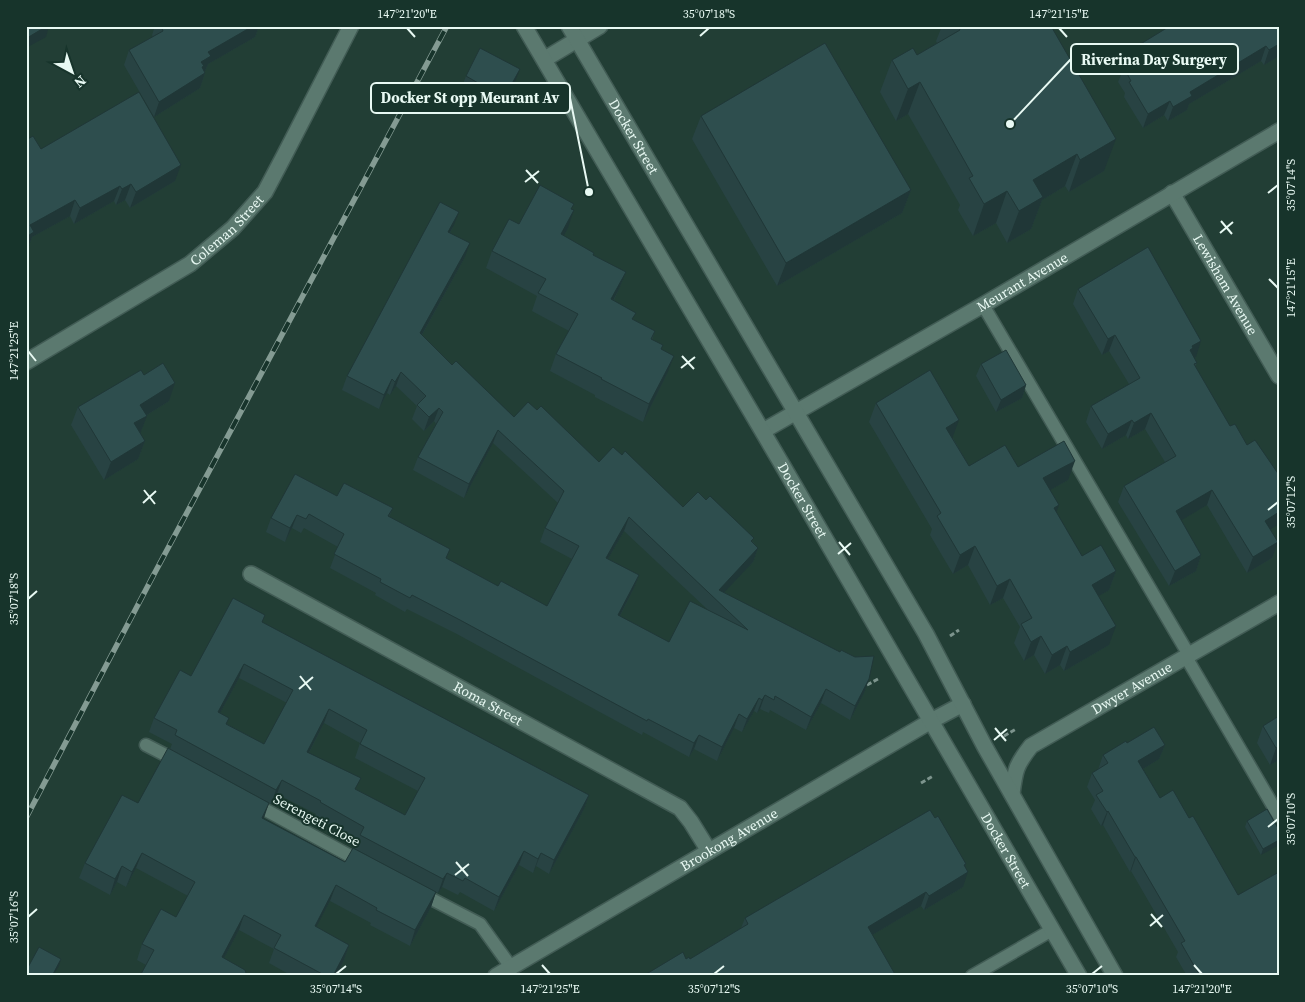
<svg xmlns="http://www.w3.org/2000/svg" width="1305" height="1002" font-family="'Source Serif 4',serif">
  <rect width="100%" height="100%" fill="#223e35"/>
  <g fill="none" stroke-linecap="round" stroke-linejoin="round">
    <g stroke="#425c55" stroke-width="15">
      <path id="service" d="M983,305L1189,655
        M1186,657L1279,816
        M146,745L179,762
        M253,803L363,863
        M418,892L480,924L511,967
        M972,976L1052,930"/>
    </g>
    <g stroke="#425c55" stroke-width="18">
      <g id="minor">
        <path d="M545,59L600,26"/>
        <path id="s1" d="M1172,193L1279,376"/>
        <path id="s2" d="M763,431L983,305L1279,131"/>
        <path id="s3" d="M251,574L680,808L691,822L709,851"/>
        <path id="s4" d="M1012,794C1015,770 1016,765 1031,746L1279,603"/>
        <path id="s5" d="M496,976L931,721L963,704"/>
      </g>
    </g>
    <g stroke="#425c55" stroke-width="18">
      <g id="tertiary">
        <path id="s6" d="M26,362L190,264L233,228L265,192L284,156L351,26"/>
      </g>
    </g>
    <g stroke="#425c55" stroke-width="18">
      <g id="secondary">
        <path id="s7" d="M524,26L780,461L1079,976"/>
        <path id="s8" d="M569,26L926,634L985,747L1115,976"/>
      </g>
    </g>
    <path stroke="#7d948d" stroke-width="3" stroke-dasharray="5 2.5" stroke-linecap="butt" d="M950,636L959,630
      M867,685L878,679
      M1004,736L1016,729
      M921,783L933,776"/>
    <use href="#service" stroke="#5b796f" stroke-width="12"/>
    <use href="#minor" stroke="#5b796f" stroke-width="15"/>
    <use href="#tertiary" stroke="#5b796f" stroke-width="15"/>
    <use href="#secondary" stroke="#5b796f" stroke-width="15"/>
    <g stroke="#849b93" stroke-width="5.5">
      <path id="rail" d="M26,818L152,578L447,26"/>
    </g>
    <use href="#rail" stroke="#17342b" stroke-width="4" stroke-dasharray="11" stroke-linecap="butt"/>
  </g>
  <path fill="#284343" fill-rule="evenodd" d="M155,26H259L255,37L208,64L205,71L204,72L205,73L200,88L154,117L124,65L129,50L153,37L152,35Z
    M942,26H1018L1104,171L1069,192L1065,186L1042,200L1031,229L1007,243L996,223L973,236L958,210L960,205L908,114L896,121L880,92L892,60L917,55L937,43L936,41Z
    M1279,26V56L1264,65L1261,61L1189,104L1187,110L1168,121L1164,115L1143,128L1124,97L1125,93L1118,82L1124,68L1130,64L1129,62L1134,48Z
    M466,76L515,82L499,112L479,102L480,99L461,89Z
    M701,116L911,190L902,213L777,286L692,139Z
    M41,149L175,181L130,208L125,200L116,205L114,201L74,224L70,216L32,237L28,248Z
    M571,209L568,228L563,236L593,255L626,272L619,289L614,300L634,320L655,331L652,340L662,350L667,374L643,422L595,397V395L550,371L556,354L569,331L532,311L537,296L486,268L492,251L519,224Z
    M454,225L450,233L465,257L422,335L452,365L514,417L537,410L599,462L622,455L683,507L753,542L758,548L753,562L724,592L869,679L864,693L850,720L821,703L806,730L770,710L769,713L760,709L757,713L754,711L742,732L734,728L717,761L694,749L689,757L643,732L642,735L455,633L407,609L405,612L375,595L376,593L330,568L338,547L304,528L301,533L292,528L285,542L266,532L271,518L337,496L393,508L389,517L447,559L498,586L547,606L572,559L540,542L545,528L558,503L493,443L464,498L413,470L418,457L436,424L434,421L424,431L412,419L417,406L396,386L390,395L387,393L379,409L342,390L347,376ZM624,531L707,609L669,642L620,616L634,588L639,575L608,559Z
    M1078,289L1196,357L1194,358L1197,363L1195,367L1270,530L1272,558L1247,573L1207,505L1181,520L1201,555L1196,571L1169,586L1118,502L1124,486L1165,462L1145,429L1128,439L1126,435L1102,449L1086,422L1091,406L1129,384L1109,351L1102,355L1073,304Z
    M981,364L1026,385L1022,398L996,412L976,376Z
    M144,375L169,401L147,415L140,434L145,441L138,459L104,480L71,425L78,407Z
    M876,403L953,438L969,466L1018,467L1068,480L1050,490L1056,512L1082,556L1116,571L1109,590L1098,596L1109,645L1064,671L1060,665L1045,674L1034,655L1024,661L1014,643L1020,627L1003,598L990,605L968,565L953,574L930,535L932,529L869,422Z
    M263,623L589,795L584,809L549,874L536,866L533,873L519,865L494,911L460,892L458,895L442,887L438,893L355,849L358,840L315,816L316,814L277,794L271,804L170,749L172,744L149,732L154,718L191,676ZM239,678L287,703L264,744L227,724L220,713ZM324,723L360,743L355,758L418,791L405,815L357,790L309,753Z
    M1279,716V760L1270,765L1257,743L1263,726Z
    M1127,743L1165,745L1159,759L1143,769L1160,798L1279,976H1187L1176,957L1178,952L1131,871L1130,872L1103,825L1101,826L1091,809L1095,800L1087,787L1092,773L1098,770L1103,755Z
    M138,803L264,819L345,862L436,892L431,907L410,946L370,925L371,923L330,901L316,927L349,945L344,960L336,976H292L269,963L274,949L239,930L224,958L146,965L137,960L142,944L176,917L188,896L136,868L126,887L117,882L110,895L79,878L85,863Z
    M935,818L966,864L965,867L963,887L924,910L921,906L872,935L686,959H690L741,928L745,918Z
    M1247,821L1279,830L1261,855L1245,827Z"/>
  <path fill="#203737" d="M47,26H49L46,37L26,48L27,38Z
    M253,26H259L255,37L208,64L205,71L201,74L205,73L200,88L154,117L159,102L201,62L208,52Z
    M1279,44V56L1264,65L1269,50Z
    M1266,46L1261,61L1189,104L1187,110L1168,121L1173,107L1190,92Z
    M520,69L515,82L499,112L503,100Z
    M920,82L908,114L896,121L908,89Z
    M1170,101L1164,115L1143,128L1148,114Z
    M1116,139L1104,171L1069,192L1080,160Z
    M1077,154L1065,186L1042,200L1031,229L1007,243L1019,211L1033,180Z
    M181,165L175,181L130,208L136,192Z
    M131,184L125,200L116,205L122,189Z
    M120,186L114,201L74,224L80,208Z
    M911,190L902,213L777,286L786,263Z
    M1007,191L996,223L973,236L984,204Z
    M75,200L70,216L32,237L28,248L26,249V236L30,225Z
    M574,210L568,228L555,252L561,234Z
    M459,212L454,225L443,245L448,232Z
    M470,243L465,257L415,347L420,333Z
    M626,272L619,289L605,316L611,299Z
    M1115,335L1109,351L1102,355L1108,339Z
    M1201,341L1196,357L1189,361L1190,350L1192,346Z
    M674,356L667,374L643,422L649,404Z
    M401,372L396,386L390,395L395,382Z
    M392,379L387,393L379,409L384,395Z
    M175,383L169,401L134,423L140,405Z
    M1026,385L1022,398L996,412L1001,400Z
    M439,408L434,421L424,431L429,417Z
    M1151,413L1145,429L1128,439L1134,423Z
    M147,416L140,434L134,423Z
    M959,420L952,439L946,428Z
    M1132,420L1126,435L1102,449L1108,434Z
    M498,430L493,443L464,498L469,484Z
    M145,441L138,459L104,480L111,462Z
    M1075,461L1068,480L1036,498L1043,478Z
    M1212,490L1207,505L1170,527L1176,511Z
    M1059,505L1052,524L1054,508Z
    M1279,512V524L1259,537L1265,521Z
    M297,515L292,528L285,542L290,528Z
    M629,517L624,531L601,571L606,558Z
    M1278,542L1272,558L1247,573L1253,557Z
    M975,546L968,565L953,574L960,555Z
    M758,548L753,562L717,600L719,590Z
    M1201,555L1196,571L1169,586L1175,571Z
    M1116,571L1109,590L1085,604L1092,585Z
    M639,575L634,588L613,629L618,615Z
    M1010,579L1003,598L990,605L997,586Z
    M1116,626L1109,645L1064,671L1070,652Z
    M1041,636L1034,655L1024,661L1031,642Z
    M1067,646L1060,665L1045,674L1052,655Z
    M244,664L239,678L213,726L218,712Z
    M869,679L864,693L850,720L855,706Z
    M826,689L821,703L806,730L811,717Z
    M765,695L760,709L757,713L762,700Z
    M759,698L754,711L742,732L747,719Z
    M329,709L324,723L302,766L307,752Z
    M739,714L734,728L717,761L722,747Z
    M699,735L694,749L689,757L694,743Z
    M1165,745L1159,759L1133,775L1138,761Z
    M1279,747V760L1270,765L1276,748Z
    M282,780L277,794L271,804L276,790Z
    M589,795L584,809L549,874L554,860Z
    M269,803L264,818L256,833L262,818Z
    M1108,811L1103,825L1101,826L1107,812Z
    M1279,840V845L1261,855L1263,849Z
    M524,851L519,865L494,911L499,897Z
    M142,853L136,868L126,887L132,872Z
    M541,853L536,866L533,873L538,859Z
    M1135,857H1136L1131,871L1130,872Z
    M966,864L962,876L968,872L963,887L924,910L929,896Z
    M122,866L117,882L110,895L115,879Z
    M447,873L442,887L438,893L443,879Z
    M336,885L330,901L309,941L315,926Z
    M436,892L431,907L410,946L415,930Z
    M926,892L921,906L862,941L868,927Z
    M244,915L239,930L216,973L222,957Z
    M349,945L344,960L336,976H333Z
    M61,959L59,966L53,976H52Z"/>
  <path fill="#2e4e4e" stroke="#203737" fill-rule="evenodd" d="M26,26H47L27,38Z
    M161,26H253L208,52L211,56L201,62L204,66L202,67L205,73L159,102L129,50L163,31Z
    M958,26H1018V27L1019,26H1051L1116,139L1080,160L1077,154L1033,180L1043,197L1019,211L1007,191L984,204L969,178L973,176L920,82L908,89L892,60L913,48L917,55L960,30Z
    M1170,26H1279V44L1269,50L1266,46L1190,92L1192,96L1173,107L1170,101L1148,114L1129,82L1131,81L1124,68L1140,58L1134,48Z
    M825,43L911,190L786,263L701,116Z
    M480,48L520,69L503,100L484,89L485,87L466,76Z
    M139,92L181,165L136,192L131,184L122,189L120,186L80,208L75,200L30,225L34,232L26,237V140L33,136L41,149Z
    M540,185L574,204L571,209L574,210L561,234L594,253L593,255L626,272L611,299L636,313L632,319L655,331L651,339L663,345L661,349L674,356L649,404L601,379L602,378L556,354L578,314L538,293L546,279L492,251L509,219L519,224Z
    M440,202L459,212L448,232L470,243L420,333L452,365L456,361L514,417L528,402L537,410L541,406L599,462L613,447L622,455L625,451L683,507L698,492L706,500L710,496L754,538L751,541L758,548L719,590L840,652L841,650L855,657L874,656L869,679L855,706L826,689L811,717L775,696L774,700L765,695L762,700L759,698L747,719L739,714L722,747L699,735L694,743L648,719L647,721L460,620L412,595L410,598L380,582L381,579L334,554L344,534L309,514L306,519L297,515L290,528L271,518L295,474L337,496L344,483L393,508L388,516L450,549L446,558L498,586L501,581L547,606L579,546L545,528L564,491L498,430L469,484L418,457L443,412L439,408L429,417L417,405L426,396L401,372L395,382L392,379L384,395L347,376ZM629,517L748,630L690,601L669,642L618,615L639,575L606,558Z
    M1148,247L1201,341L1192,346L1193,348L1190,350L1197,363L1194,364L1230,426L1235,424L1247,445L1255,440L1279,475V512L1265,521L1278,542L1253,557L1212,490L1176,511L1201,555L1175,571L1124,486L1176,456L1151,413L1134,423L1132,420L1108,434L1091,406L1140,378L1115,335L1108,339L1078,289Z
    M1006,350L1026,385L1001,400L981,364Z
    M163,363L175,383L140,405L147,416L134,423L145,441L111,462L78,407L141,370L144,375Z
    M930,370L959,420L946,428L969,466L1005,445L1018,467L1064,441L1075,461L1043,478L1059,505L1054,508L1082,556L1101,545L1116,571L1092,585L1116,626L1070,652L1067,646L1052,655L1041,636L1031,642L1021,624L1032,618L1010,579L997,586L975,546L960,555L937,516L941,513L876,403Z
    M233,598L265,615L262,622L589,795L554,860L541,853L538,859L524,851L499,897L465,878L463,881L447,873L443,879L360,835L364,827L320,802L321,801L282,780L276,790L175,735L177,730L154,718L180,670L191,676ZM244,664L293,690L264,744L226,724L229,718L218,712ZM329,709L367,730L360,744L425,778L405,815L355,789L361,778L307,752Z
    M1279,716V747L1276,748L1263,726Z
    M1154,727L1165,745L1138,761L1160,798L1173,790L1189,818L1193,816L1238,895L1279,872V976H1200L1181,943L1185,941L1136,857H1135L1108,811L1107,812L1096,795L1103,791L1092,773L1108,763L1103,755L1126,741L1127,743Z
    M168,748L269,803L262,818L345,862L353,848L436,892L415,930L376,910L377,908L336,885L315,926L349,945L333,976H326L274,948L281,935L244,915L222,957L245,970L247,976H140L154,950L142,944L161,909L176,917L195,882L142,853L132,872L122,866L115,879L85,863L122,795L138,803Z
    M1267,809L1279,830V840L1263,849L1247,821Z
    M930,810L935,818L938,816L966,864L964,865L968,872L929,896L926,892L868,927L896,976H643L683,952L686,959L689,957L690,959L748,924L745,918Z
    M39,947L61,959L52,976H26V971Z"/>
  <path fill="none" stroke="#e8f9f3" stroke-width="2" d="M407,28L415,37M1059,28L1067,37M700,36L709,28M526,170L538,183M525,182L539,171M1268,193L1278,185M1221,221L1232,234M1220,233L1233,222M1269,279L1278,288M28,351L36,361M682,356L694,369M681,368L695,357M144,490L155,504M143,503L156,491M1268,510L1278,502M839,542L850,555M838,554L851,543M28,599L37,591M300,676L311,690M299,689L313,677M995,728L1006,741M994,740L1007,729M1268,827L1278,819M456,862L468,876M455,875L469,864M1151,914L1162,927M28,917L37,909M1150,926L1163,915M542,965L550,974M1194,965L1202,974M336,974L346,966M714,974L724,966M1092,974L1102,966"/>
  <g text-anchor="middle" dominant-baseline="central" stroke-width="4" stroke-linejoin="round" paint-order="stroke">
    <g font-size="14" fill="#e8f9f3" stroke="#17342b">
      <text stroke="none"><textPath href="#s8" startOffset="128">Docker Street</textPath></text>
      <text stroke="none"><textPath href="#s6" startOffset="241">Coleman Street</textPath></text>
      <text stroke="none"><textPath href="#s2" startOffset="299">Meurant Avenue</textPath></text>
      <text stroke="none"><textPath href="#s1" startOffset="106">Lewisham Avenue</textPath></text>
      <text stroke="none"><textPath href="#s7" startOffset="550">Docker Street</textPath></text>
      <text stroke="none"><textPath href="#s4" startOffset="169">Dwyer Avenue</textPath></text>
      <text stroke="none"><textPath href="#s3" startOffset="270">Roma Street</textPath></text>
      <text transform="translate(317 820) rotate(28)">Serengeti Close</text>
      <text stroke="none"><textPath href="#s5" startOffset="270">Brookong Avenue</textPath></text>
      <text stroke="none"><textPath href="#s7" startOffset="955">Docker Street</textPath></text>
    </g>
  </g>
  <path fill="none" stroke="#e8f9f3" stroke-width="2" d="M1010 124L1071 59M589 192L570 98"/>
  <g fill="#e8f9f3" stroke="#17342b" stroke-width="2">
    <circle cx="1010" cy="124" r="5"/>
    <circle cx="589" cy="192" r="5"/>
  </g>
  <g fill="#17342b" stroke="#e8f9f3" stroke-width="2">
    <rect x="1071" y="44" width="167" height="30" rx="5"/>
    <rect x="371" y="83" width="199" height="30" rx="5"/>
  </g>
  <g font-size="15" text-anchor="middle" font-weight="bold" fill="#e8f9f3">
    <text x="1154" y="65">Riverina Day Surgery</text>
    <text x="470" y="103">Docker St opp Meurant Av</text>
  </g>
  <rect width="1305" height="1002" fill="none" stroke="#17342b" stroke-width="55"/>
  <g transform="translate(72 72) rotate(140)" stroke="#17342b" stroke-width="4" paint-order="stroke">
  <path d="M0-4L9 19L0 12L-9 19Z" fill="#e8f9f3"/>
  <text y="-8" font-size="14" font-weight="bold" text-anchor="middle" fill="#e8f9f3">N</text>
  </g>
  <rect x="28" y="28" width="1250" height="946" fill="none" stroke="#e8f9f3" stroke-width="2"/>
  <g font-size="12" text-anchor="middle" fill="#e8f9f3">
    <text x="407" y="18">147°21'20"E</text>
    <text x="709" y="18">35°07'18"S</text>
    <text x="1059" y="18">147°21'15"E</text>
    <text transform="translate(1291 185) rotate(-90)" y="4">35°07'14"S</text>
    <text transform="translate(1291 288) rotate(-90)" y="4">147°21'15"E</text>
    <text transform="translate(14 351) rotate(-90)" y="4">147°21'25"E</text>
    <text transform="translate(1291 502) rotate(-90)" y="4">35°07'12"S</text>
    <text transform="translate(14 599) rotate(-90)" y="4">35°07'18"S</text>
    <text transform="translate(1291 819) rotate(-90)" y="4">35°07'10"S</text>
    <text transform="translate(14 917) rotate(-90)" y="4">35°07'16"S</text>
    <text x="336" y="993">35°07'14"S</text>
    <text x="550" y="993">147°21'25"E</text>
    <text x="714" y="993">35°07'12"S</text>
    <text x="1092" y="993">35°07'10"S</text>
    <text x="1202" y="993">147°21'20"E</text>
  </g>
</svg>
